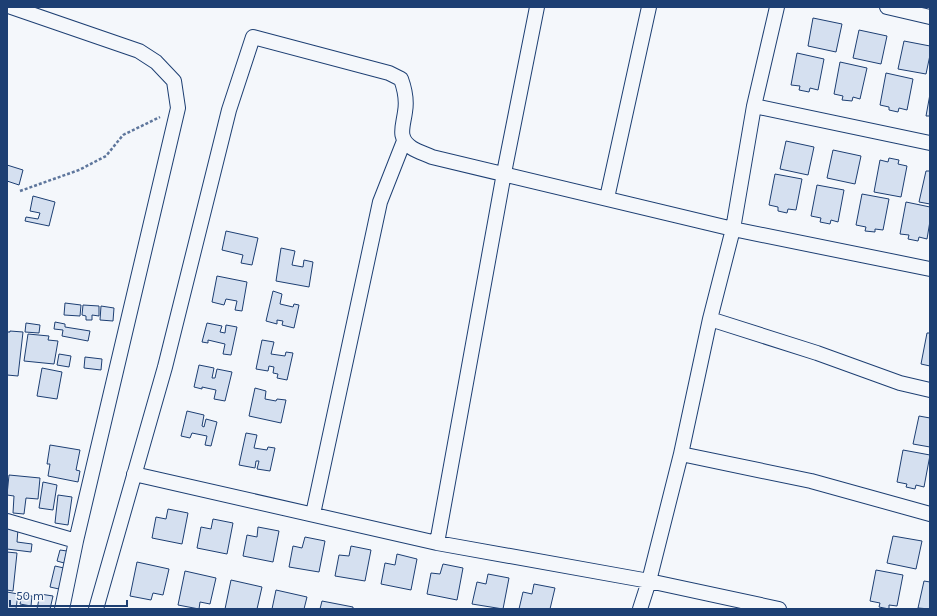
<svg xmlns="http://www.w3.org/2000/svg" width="937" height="616" font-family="Karla,sans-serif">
  <rect width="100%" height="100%" fill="#f4f7fb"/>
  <path fill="#d5e0f0" stroke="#1d3f73" d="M813,18L842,24L836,52L808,46Z
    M859,30L887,36L881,64L853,58Z
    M904,41L930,46V55L926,74L898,69Z
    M797,53L824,59L818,90L810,88L809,92L799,90L800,86L791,85Z
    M840,62L867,68L860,99L853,97L852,101L842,100L843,96L834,94Z
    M886,73L913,79L907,110L899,108L898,112L889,110V107L880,105Z
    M930,94V116H926Z
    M786,141L814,147L808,175L780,169Z
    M833,150L861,156L855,184L827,178Z
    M889,158L899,160L898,164L907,166L901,197L874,192L880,160L888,162Z
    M7,165L23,170L19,185L7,181Z
    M926,171H930V204L919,202Z
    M775,174L802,179L796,210L788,209L787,213L778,211V207L769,205Z
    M817,185L844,190L838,222L831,220L830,224L820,222L821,218L811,216Z
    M862,194L889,199L883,230L875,229V232L865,231L866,227L856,225Z
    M33,196L55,202L49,226L25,221L26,217L38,219L40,213L30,211Z
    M906,202L930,207V221L927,239L919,237L918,241L908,239L909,235L900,234Z
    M226,231L258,238L252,265L241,263L243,255L222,250Z
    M281,248L295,251L292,265L303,267L304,260L313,262L309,287L276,281Z
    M217,276L247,282L242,311L235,310L237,301L226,299L224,305L212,302Z
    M273,291L282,294L280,304L293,307L294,304L299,305L294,328L282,325L283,321L277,320V324L266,321Z
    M65,303L81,305L80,316L64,315Z
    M83,305L99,306V316L92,315V320H86V316L82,315Z
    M101,306L114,308L113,321L100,320Z
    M55,322L65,324V327L90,331L88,341L62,336L63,330L54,329Z
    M26,323L40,325L39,333L25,332Z
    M207,323L222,326L220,332L225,333L226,325L237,327L231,355L223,354L225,344L208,340V343L202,342Z
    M10,331L23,332L18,376L7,375V332H10Z
    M927,333H930V366L921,364Z
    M28,334L49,336L48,340L58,341L54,364L24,361Z
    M262,340L274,342L271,354L285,356L286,352L293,353L287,380L277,378L278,374L273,373L274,367L269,366L268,371L256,369Z
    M59,354L71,356L69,367L57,365Z
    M85,357L102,359L101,370L84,368Z
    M199,365L214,368L212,378H215L217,369L232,372L225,401L214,399L216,390L202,387V389L194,387Z
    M42,368L62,372L57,399L37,396Z
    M255,388L266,391L265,399L276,401L277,399L286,400L281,423L249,416Z
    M187,411L204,415L202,426L204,427L206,419L217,422L211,446L205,445L207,436L192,433L190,438L181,436Z
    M919,416L930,418V447L913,444Z
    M246,433L257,435L254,448L267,450L268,447L275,448L270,471L257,469L259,461H256L255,468L239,465Z
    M50,445L80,450L76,470L80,471L78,482L48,476L50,464H47Z
    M903,450L930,455L924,487L916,485L915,489L906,487L907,484L897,482Z
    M9,475L40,478L38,499L26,498L24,514L13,513L14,496L7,495Z
    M43,482L57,485L53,510L39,508Z
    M58,495L72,497L68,525L55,523Z
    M168,509L188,513L182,544L152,538L156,517L166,519Z
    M213,519L233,523L227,554L197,548L201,527L211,529Z
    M258,527L279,531L273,562L243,556L247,535L257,537Z
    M7,528L18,529L17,542L32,544L31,552L7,549Z
    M893,536L922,541L916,569L887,563Z
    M305,537L325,541L319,572L289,567L293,546L302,548Z
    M351,546L371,550L365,581L335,576L339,555L349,556Z
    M60,550L67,551L64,563L57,561Z
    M7,552L17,553L13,591L7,590Z
    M397,554L417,559L411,590L381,584L385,563L395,565Z
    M137,562L169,569L163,595L153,593L151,600L130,596Z
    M443,564L463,568L457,600L427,594L431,573L440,574Z
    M55,566L64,568L59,589L50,587Z
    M876,570L903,575L897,606L889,605V609L879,607L880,603L870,601Z
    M185,571L216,578L210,604L200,602L199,609L178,605Z
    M488,574L509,578L503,609L472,604L477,582L486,584Z
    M231,580L262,587L257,609H225Z
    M924,581L930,582V609L918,608Z
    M534,584L555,588L550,609H519L523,592L532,594Z
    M276,590L307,597L304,609H272Z
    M7,592L18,594L16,609H7Z
    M40,594L53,596L50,609H37Z
    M22,595L32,596L31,606L20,604Z
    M322,601L353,607V609H320Z"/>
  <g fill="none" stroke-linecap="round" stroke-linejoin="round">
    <g stroke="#1d3f73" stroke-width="16">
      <path id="minor" d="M11,7L139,51L156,62L174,81L178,108L76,541L62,609
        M887,7L930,17
        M754,106L930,143
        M607,198L649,7
        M710,319L817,353L900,383L930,390
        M681,454L811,481L930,514
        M134,474L437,543L649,581L779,609
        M313,514L380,202L404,141
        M7,521L76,541
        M437,543L504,173L537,7
        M96,609L165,367L229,110L253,37L389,73L401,79C405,90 407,101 405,112C403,127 397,138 412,148C418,152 426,154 432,157L733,229L930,269
        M640,609L649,581L681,454L710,319L733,229L754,106L777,7"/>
    </g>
    <path stroke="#5e769c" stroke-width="2.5" stroke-dasharray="3 2" stroke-linecap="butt" d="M20,191L79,170L106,156L123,135L160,117"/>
    <use href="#minor" stroke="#f4f7fb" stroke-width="14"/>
  </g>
  <rect width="937" height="616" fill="none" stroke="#1d3f73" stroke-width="16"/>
  <path d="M10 600v6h117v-6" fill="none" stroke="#1d3f73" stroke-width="2"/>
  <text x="16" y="600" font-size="12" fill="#1d3f73" stroke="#f4f7fb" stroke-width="3" paint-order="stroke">50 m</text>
</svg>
